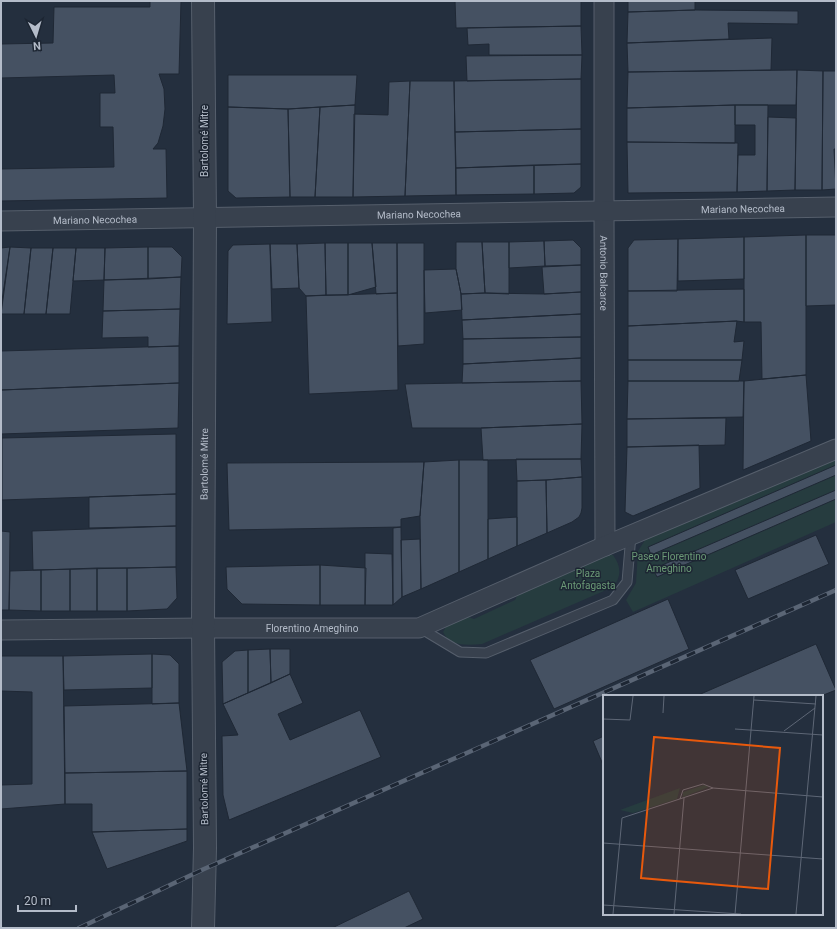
<svg xmlns="http://www.w3.org/2000/svg" width="837" height="929" font-family="Roboto,sans-serif">
  <rect width="100%" height="100%" fill="#242f3e"/>
  <path fill="#263c3f" d="M836,457V522L633,612L626,600L636,583L638,551L647,537Z
    M607,553L613,555C621,566 622,576 613,587L482,644C468,645 450,647 443,632L450,620L463,615L474,619L515,600L520,590Z"/>
  <path fill="#455162" stroke="#1f2835" d="M150,1H181L179,74H159L164,89L165,109L163,126L158,143L153,149H166L167,198L1,201V169L114,167L113,127H100V93H115L114,75L1,78V44L53,43L54,7H150Z
    M455,1H581V26L456,28Z
    M628,1H695V10L628,12Z
    M695,10L798,11V24L728,23L729,39L627,43L628,12Z
    M581,26L582,55H489V44L468,45L467,28Z
    M772,38L771,70L628,72L627,43Z
    M582,55L581,79L467,81L466,56Z
    M797,70L796,105H735L627,108L628,72Z
    M797,70L823,71L822,190H795Z
    M823,71H836V149H834L836,189L822,190Z
    M228,75H357L355,105L288,109L228,107Z
    M581,79V129L455,132L454,81Z
    M410,81H454L456,195L405,196Z
    M410,81L405,196L353,197L354,114L388,115L389,82Z
    M355,105L353,197H315L320,107Z
    M735,105H768L767,191L737,192L738,155H755V125H735Z
    M735,105V143L627,142V108Z
    M228,107L288,109L290,197L236,198L228,191Z
    M320,107L315,197H290L288,109Z
    M768,117L796,118L795,190L767,191Z
    M581,129V164L456,168L455,132Z
    M627,142L738,143L737,192L628,193Z
    M581,164V187L574,193L534,194V165Z
    M534,165V194L456,195V168Z
    M806,235H836V305L806,306Z
    M806,235V375L762,379L761,322H744V237Z
    M744,237V279L678,281V239Z
    M678,239L677,291H628V248L634,240Z
    M573,240L581,248V265L545,266L544,241Z
    M544,241L545,266L509,268V242Z
    M456,242H482L485,293L461,294L456,269Z
    M482,242H509V294L485,293Z
    M325,243L326,295L306,296L299,288L297,244Z
    M325,243H348V295H326Z
    M348,243H372L376,287L348,295Z
    M372,243H397V293L376,294Z
    M397,243H424V344L398,346Z
    M270,244L272,322L227,324L228,251L233,245Z
    M270,244H297L299,288L272,289Z
    M10,247L1,307V248Z
    M10,247L31,248L24,314H1Z
    M148,247H172L182,257L181,277L148,279Z
    M148,247V279L104,280L105,248Z
    M31,248H53L46,314H24Z
    M53,248H76L70,314H46Z
    M76,248H105L104,280L73,281Z
    M581,265V292L544,294L542,267Z
    M456,269L461,294L462,310L425,313L424,270Z
    M181,277L180,309L103,311L104,280Z
    M744,289V322L737,321L628,326V291Z
    M581,292V314L462,320L461,294L485,293L544,294Z
    M397,293L398,390L309,394L306,296Z
    M180,309L179,346L148,347V337L102,338L103,311Z
    M581,314V337L463,339L462,320Z
    M737,321L734,342L744,341L742,360H628V326Z
    M581,337V358L463,364V339Z
    M179,346V383L1,390V351Z
    M581,358V381L462,383L463,364Z
    M628,360H742L739,381H628Z
    M806,375L811,441L743,470L744,381Z
    M581,381L582,424L481,428H412L405,384Z
    M628,381H744L743,417L627,419Z
    M179,383L178,428L1,434V390Z
    M726,418L725,445L627,447V419Z
    M582,424L581,459L483,460L481,428Z
    M176,434V494L2,500V438Z
    M699,445L700,488L633,516L625,512L627,447Z
    M516,459H581L582,477L546,480L517,481Z
    M459,460V572L421,589L420,516L424,462Z
    M459,460H488V559L459,572Z
    M424,462L420,516L401,519V527L229,530L227,463Z
    M836,465V475L651,555L648,547Z
    M582,477V508L581,513L579,517L572,522L547,533L546,480Z
    M546,480L547,533L517,546V481Z
    M836,490V499L657,577L653,569Z
    M176,494V526L89,528V497Z
    M517,517V546L488,559V519Z
    M176,526V567L33,570L32,531Z
    M401,527L402,597L393,605V528Z
    M1,531L10,532L9,610H1Z
    M816,535L829,564L748,599L735,570Z
    M420,539L421,589L402,597L401,540Z
    M365,553L392,554L393,605H365Z
    M320,565V605L242,604L227,589L226,567Z
    M320,565L366,568L365,605H320Z
    M176,567L177,598L167,609L127,611V568Z
    M97,568H127V611H97Z
    M97,568V611H70V569Z
    M70,569V611H41V570Z
    M41,570V611L9,610L10,571Z
    M668,599L689,649L554,709L530,660Z
    M816,644L836,690L821,696H696Z
    M270,649H290V674L271,683Z
    M270,649L271,683L248,693V650Z
    M248,650V693L223,704L222,662L235,651Z
    M152,654L170,655L179,664V703L152,704Z
    M152,654V688L64,690L63,656Z
    M1,656H63L65,804L1,809V785L32,784V692L1,691Z
    M290,674L303,703L278,714L290,740L360,710L381,757L229,820L223,795L222,736L238,735L223,704Z
    M179,703L187,771L65,773L64,706Z
    M604,736V767L593,741Z
    M187,771V829L92,832V804H65V773Z
    M187,829V841L107,869L92,832Z
    M409,891L423,919L404,928H332Z"/>
  <g fill="none" stroke-linecap="round" stroke-linejoin="round">
    <g stroke="#565f6c" stroke-width="11">
      <path id="service" d="M420,628L460,652L486,653L613,600L627,582L631,535"/>
    </g>
    <g stroke="#565f6c" stroke-width="21">
      <g id="minor">
        <path id="s1" d="M604,1V212L605,546"/>
        <path id="s2" d="M1,221L836,207"/>
        <path id="s3" d="M1,630L203,628H419L605,546L836,449"/>
      </g>
    </g>
    <g stroke="#565f6c" stroke-width="24">
      <g id="tertiary">
        <path id="s4" d="M203,928L205,848L203,628L205,217L203,1"/>
      </g>
    </g>
    <use href="#service" stroke="#38414e" stroke-width="9"/>
    <use href="#minor" stroke="#38414e" stroke-width="19"/>
    <use href="#tertiary" stroke="#38414e" stroke-width="22"/>
    <g stroke="#5a6575" stroke-width="4.5">
      <path id="rail" d="M79,928L204,869L836,590"/>
    </g>
    <use href="#rail" stroke="#1d2633" stroke-width="3" stroke-dasharray="9" stroke-linecap="butt"/>
  </g>
  <g text-anchor="middle" dominant-baseline="central" stroke-width="3" stroke-linejoin="round" paint-order="stroke">
    <g font-size="10" fill="#b4bcc9" stroke="#1d2633">
      <text transform="translate(204 141) rotate(-90)">Bartolomé Mitre</text>
      <text stroke="none"><textPath href="#s2" startOffset="742">Mariano Necochea</textPath></text>
      <text stroke="none"><textPath href="#s2" startOffset="418">Mariano Necochea</textPath></text>
      <text stroke="none"><textPath href="#s2" startOffset="94">Mariano Necochea</textPath></text>
      <text stroke="none"><textPath href="#s1" startOffset="272">Antonio Balcarce</textPath></text>
      <text stroke="none"><textPath href="#s4" startOffset="464">Bartolomé Mitre</textPath></text>
      <text stroke="none"><textPath href="#s3" startOffset="311">Florentino Ameghino</textPath></text>
      <text transform="translate(204 789) rotate(-91)">Bartolomé Mitre</text>
    </g>
    <g font-size="10" fill="#6b9a76" stroke="#1d2633">
      <text x="669" y="556">Paseo Florentino<tspan x="669" dy="12">Ameghino</tspan></text>
      <text x="588" y="573">Plaza<tspan x="588" dy="12">Antofagasta</tspan></text>
    </g>
  </g>
  <g transform="translate(603 695)">
    <rect width="220" height="220" fill="#242f3e"/>
    <path d="M101,90L106,92L80,102V97ZM77,93L74,104L30,118L17,115Z" fill="#263c3f"/>
    <path fill="none" stroke="#5e6776" stroke-width="1" d="M151,5L213,9M60,18L61,1M0,24L27,25L30,1M132,34L220,40M181,36L212,13M77,104L80,95L100,89L110,93M0,148L220,164M0,210L138,219M10,219L19,123L110,93L220,102M71,219L81,103M132,219L151,1M193,219L213,1"/>
    <path fill="#e8590c" fill-opacity="0.15" stroke="#e8590c" stroke-width="2" d="M51,42L177,53L165,194L38,183Z"/>
    <rect width="220" height="220" fill="none" stroke="#b4bcc9" stroke-width="2"/>
  </g>
  <rect width="837" height="929" fill="none" stroke="#b4bcc9" stroke-width="4"/>
  <g transform="translate(36 36) rotate(175)" stroke="#1d2633" stroke-width="3" paint-order="stroke">
  <path d="M0-3L7 15L0 10L-7 15Z" fill="#b4bcc9"/>
  <text y="-6" font-size="11" font-weight="bold" text-anchor="middle" fill="#b4bcc9">N</text>
  </g>
  <path d="M18 905v6h58v-6" fill="none" stroke="#b4bcc9" stroke-width="2"/>
  <text x="24" y="905" font-size="12" fill="#b4bcc9" stroke="#1d2633" stroke-width="3" paint-order="stroke">20 m</text>
</svg>
